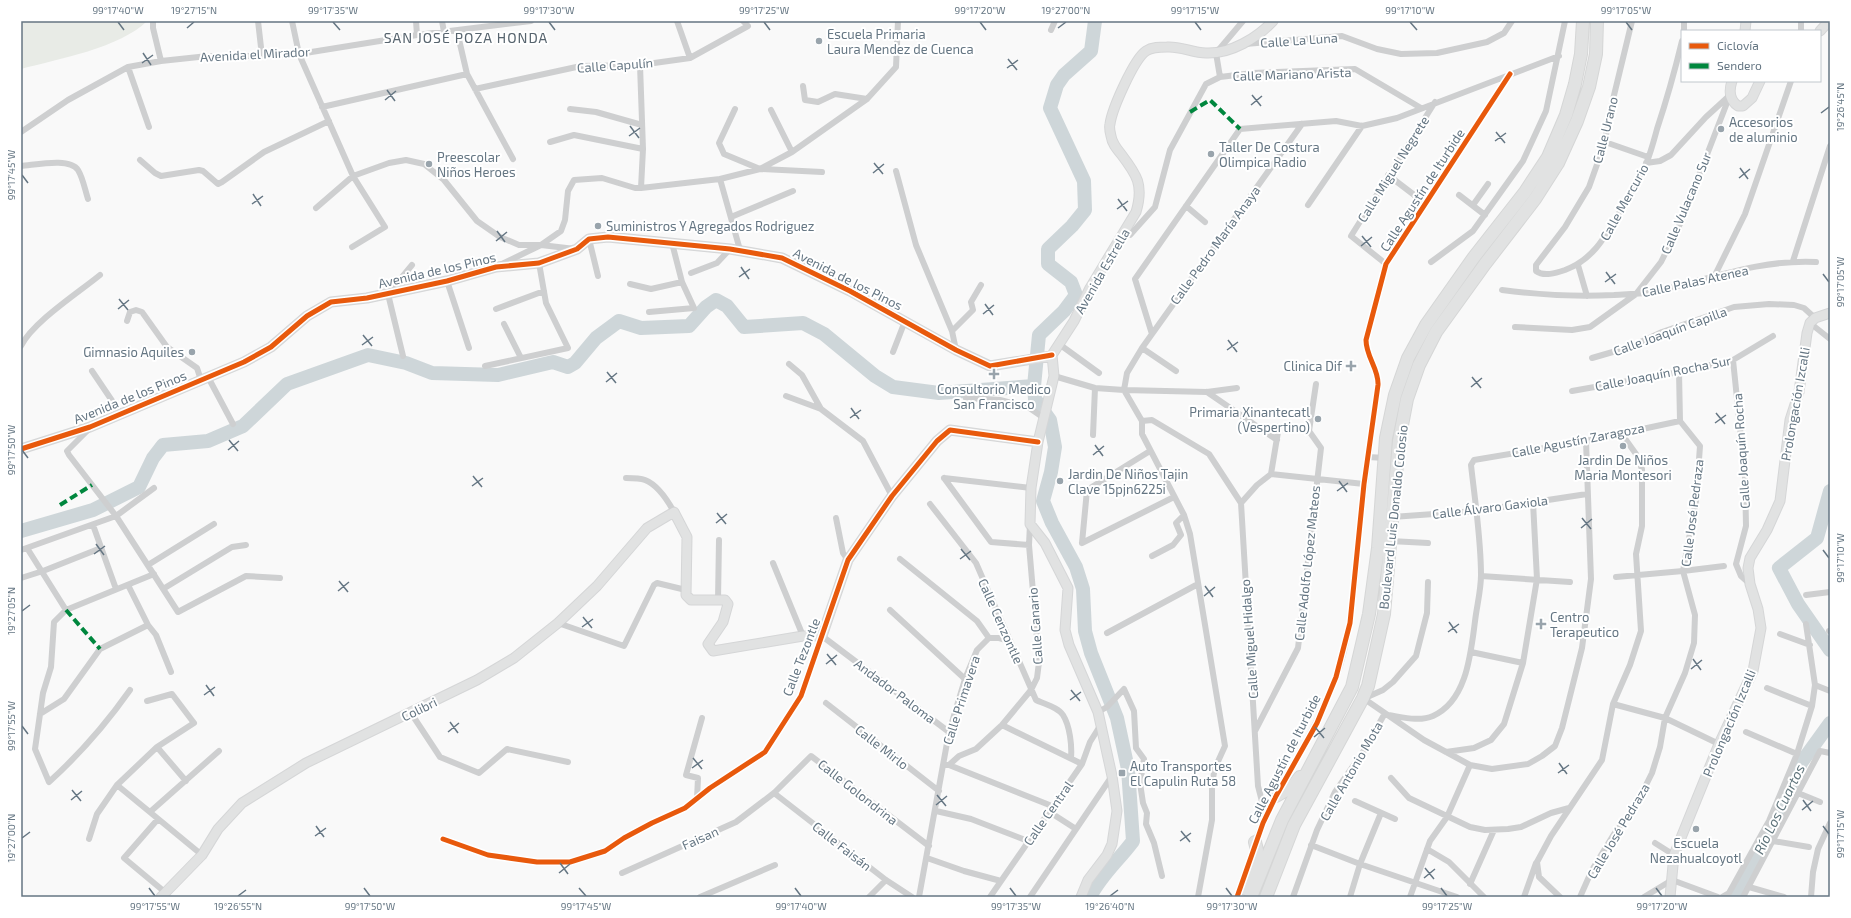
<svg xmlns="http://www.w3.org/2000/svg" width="1851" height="918" font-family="'Exo 2',sans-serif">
  <rect width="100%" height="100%" fill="#f9f9f9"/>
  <path fill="#e8ebe6" d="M21,21H147C120,48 58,59 21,69Z"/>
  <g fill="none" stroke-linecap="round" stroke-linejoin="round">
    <path stroke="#ced6d9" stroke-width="14" d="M1830,491L1817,538L1779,568L1798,604L1830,650
      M21,531L93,510L139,487L153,458L163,445L208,441L243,426L287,384L368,355L406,363L432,373L498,375L553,362L568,367L575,363L596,338L619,321L641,328L689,326L706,307L716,300L727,306L744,327L803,323L824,334L875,376L893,387L939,393L1034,386
      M1090,897C1101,875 1119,860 1133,841L1128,769L1117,718L1091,653L1085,631L1083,589L1076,567L1052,523L1043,501L1051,472L1055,447L1050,420L1035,399L1034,386L1039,335L1064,311L1076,295L1071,282L1048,264V249L1072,226L1085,210L1084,181L1050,108L1057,85L1064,75L1091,51L1095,21
      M1732,897L1765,841L1801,763L1830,723"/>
    <g stroke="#d5d6d7" stroke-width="11">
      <path id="secondary" d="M1745,31L1746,21
        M1820,31L1829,21
        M1732,81C1729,90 1729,100 1738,106H1743L1752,98L1760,81
        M21,449L90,427L244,362L271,347L307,316L331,302L367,298L447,281L496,267L539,263L577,249L589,239L608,237L730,249L782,258L850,291L956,350L990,366L1051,356
        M161,897L202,855L218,829L242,803L306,763L477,680L514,658L558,623L597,586L647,528L674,512L687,537L686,595L691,600H725L728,604L723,622L708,644L713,651L803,636H822L848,560L892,496L937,441L950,430L1038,442
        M1081,897L1088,880L1107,855L1112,844L1117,811L1112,776L1098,712L1069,645L1065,630L1068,588L1045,543L1030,524L1031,488L1038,442L1054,376L1052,355L1074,321L1090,288L1136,212C1144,185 1137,175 1121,154C1116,148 1112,143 1111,136C1110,132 1109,127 1110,124C1112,109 1134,59 1146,51C1152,47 1160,47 1167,47C1180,46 1193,53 1206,53C1231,54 1257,38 1273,21
        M1670,897L1674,855L1719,744L1753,671L1761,628L1758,609L1750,584L1748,568L1750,558L1767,530L1780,501L1790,420L1799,392L1807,333L1810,323L1815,318L1830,313"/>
    </g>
    <g stroke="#d5d6d6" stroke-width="14">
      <path id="highway" d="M1276,796L1293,786L1300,777
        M1246,889L1257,850L1255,842
        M1251,897L1282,820L1352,687L1369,614L1378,548L1386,438L1395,395L1408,358L1426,325L1474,257L1525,192L1548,157L1566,115L1575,84L1581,54L1583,21
        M1266,897L1294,825L1363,698L1368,686L1384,614L1399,441L1407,399L1419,365L1436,332L1485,264L1535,199L1558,163L1577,121L1589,87L1596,54L1597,21"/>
    </g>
    <path stroke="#cecfd0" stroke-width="6" d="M153,21V28L161,61
      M258,21L262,56
      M292,21L299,54L353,176L385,227L352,247
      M416,21L417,35
      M442,21L444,32
      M677,21L690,58
      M1632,21L1608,120L1605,142L1589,187L1565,227L1536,265V271C1544,277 1556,273 1565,270C1592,260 1604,239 1618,215C1628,198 1638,181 1646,164C1651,152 1654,140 1657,129C1667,99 1675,70 1682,41
      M1801,21V31
      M1051,30L1055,21
      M457,31L467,74L513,159
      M1684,31V21
      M1245,44L1342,36L1377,49L1401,54L1437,53L1487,42L1504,33L1512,21
      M640,65L643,149L641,188
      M128,67L149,127
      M1220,77L1216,53L1243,21
      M803,86L805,100L818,102L835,94L867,99
      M475,89L581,66L640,65L690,58L748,26L743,21
      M322,107L467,74
      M570,109L596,112L642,125
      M735,109L719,143L724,154L760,169L822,172
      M771,110L792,152
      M21,132L68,100L128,67L161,61L208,56H262L299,54L417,35L531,21
      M550,142L574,135L643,149
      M1605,142L1648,157
      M140,160L155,173L161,176L199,170L203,171L218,184L222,182L264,152L329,121
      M1646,163L1660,161L1671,155L1706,117L1729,96
      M21,166C35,165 70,157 78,170C83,178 85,190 88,199
      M896,171L916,245L952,331L956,350
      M1388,175L1426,204
      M720,179L740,250
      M1459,195L1485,215
      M1308,205L1362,126
      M1473,205L1488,184
      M1186,206L1205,222
      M316,208L353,176L389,163L406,160L424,164L444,180L477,221L500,237L519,245H541L575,249
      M731,217L793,191
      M1122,235H1130L1155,207L1170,150L1206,84L1220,77L1253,73L1355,69L1421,108
      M589,239L598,276
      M1793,261L1830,146
      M1431,262L1473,231L1523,161L1546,111L1565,21
      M1386,264L1351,236L1435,102
      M500,265L541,245L561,231L565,220L568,191L574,180L602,178L635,188H641L720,179L760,169L792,152L867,99L896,67L898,21
      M1578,265L1587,296
      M691,273L717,263L730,249
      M1715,275L1745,214L1791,81
      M447,281L469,348
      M630,284L651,289L682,282
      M1502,290C1539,295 1576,297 1614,295C1627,294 1640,294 1653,292C1707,280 1760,259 1816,262
      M496,309L544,291
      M649,312L694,308L682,282L672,243
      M127,321L130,312L136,310L142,312L167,347L197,368L201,380
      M1810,323L1830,339
      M504,324L521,358
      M1515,327L1572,330L1590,327L1636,294L1661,262L1681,222L1730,95
      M952,331L973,310L971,302L981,285
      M1152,334L1135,279L1240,129L1336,121L1362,126L1397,118L1559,56
      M1059,344L1099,373
      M21,346C33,322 78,293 100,275
      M1142,348L1176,371
      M893,352L905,321
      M403,356L388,294L412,265
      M1592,358L1630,347L1662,332L1734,307L1769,304L1794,305L1804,308L1815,318
      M1733,360L1745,476L1746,526L1736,564L1741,576L1750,584
      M789,364L802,375L821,409L863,441L892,496
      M485,366L568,348L546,303L539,263
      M92,371L121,414
      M1054,376L1095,388L1124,390L1207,392L1237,388
      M208,377L233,424
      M1572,391L1679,372L1733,360L1773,336
      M1207,392L1277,440
      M786,396L821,409
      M966,398L1000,400L1028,407L1044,418
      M1142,421V434L1184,515L1190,534L1225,746L1215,768L1212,783V820L1198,897
      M1142,421L1124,390L1127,373L1142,348L1302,124
      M1142,421L1152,420L1209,454L1241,503
      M89,429L67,451L69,455L116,516L178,612L246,576L280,578
      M1093,435L1095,388
      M1368,457L1385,458
      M1271,474L1364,484
      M1271,474L1279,426
      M626,478C632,478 640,478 645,480C658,485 668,501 674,512
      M944,478L991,542L1029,545
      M944,478L1031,488
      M930,504L976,563L1036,700C1044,704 1058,707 1063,715C1070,726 1072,746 1071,758
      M1392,517L1476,511L1587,494
      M836,518L843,553L848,560
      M93,525L116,589
      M1390,541L1428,543
      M1082,543L1087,490L1150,451
      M1082,543L1174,497
      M27,548L66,610
      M21,550L116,516L154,488
      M1152,556L1173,545L1181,535L1176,523L1184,515
      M900,559L977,621L989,638
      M773,563L803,636
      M148,565L214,524
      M1481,576L1570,582
      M1616,577L1683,571L1724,566
      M21,578L43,571L101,548
      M128,585L148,625L156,635L171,672
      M163,589L232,547L246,545
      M1806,595L1830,592
      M718,600L719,540
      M890,610L965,679
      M558,623L624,646L654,585L657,583L686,590
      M1829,631H1830
      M1107,633L1198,584
      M1780,634L1810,645
      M1471,652L1523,663
      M1815,685L1830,691
      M1767,688L1812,706
      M130,690C106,724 80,754 49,782L35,749L43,693L51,667L54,622L66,610L154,574
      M1363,698L1424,740L1470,765L1492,769L1528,764L1542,756L1555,746L1562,728L1582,648L1591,579L1586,441
      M1365,698L1383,690L1393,682L1416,656L1427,613L1428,582
      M826,703L939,791
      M1613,704L1665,718L1719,744
      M1098,712L1107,707L1124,689L1134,711L1136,748L1144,759L1140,783L1143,803L1147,813L1146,824L1154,843L1162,876
      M411,713L440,757L479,773L507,749L568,762
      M40,714L64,699L100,649L148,625
      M1388,715C1402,717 1419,722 1433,716C1469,700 1471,648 1476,614C1478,601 1481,588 1481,575C1481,539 1475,501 1471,465L1474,460L1586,441L1680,421
      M1002,725L1082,764
      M1255,731L1298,648L1321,448L1309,431L1316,384
      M1746,732L1797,754
      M157,747L186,781
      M1446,752L1474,748L1491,740L1504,724L1523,663L1537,579L1533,502
      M943,765H949L959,756L976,749L1002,725L1031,690L1037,678L1039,662L1029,545L1030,524
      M949,765L1052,806
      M1391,778L1409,798L1470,827L1485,830L1508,829L1521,827L1551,813L1569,808
      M117,785L202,855
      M774,793L886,880L912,897
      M1798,793L1820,802
      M697,799L698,778L686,775L702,718
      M1355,801L1395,819
      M936,811L971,819L1028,841
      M1048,811L1076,829
      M150,812L219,751
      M1266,817L1258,786L1241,503L1257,485L1271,474
      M158,819L124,858L166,893
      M89,839L97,814L117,785L157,747L194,723L172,694L147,701
      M443,839L488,855L537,862H570L605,851L624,838L652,823L685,808L710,788L765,752L801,696L822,636L949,732
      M1773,841L1809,847
      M1655,843L1674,855
      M1254,844C1276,786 1314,736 1336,678C1353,630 1355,577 1360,526C1365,479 1372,432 1378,385C1379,369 1366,357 1366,340L1386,264L1510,74
      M1311,845L1360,864L1457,897
      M1427,849L1449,862L1484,897
      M927,858L964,871L1001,881
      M622,873L736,822L774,793L811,756L929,846
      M1470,884L1494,830
      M1749,887L1784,897
      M700,897L775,865
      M869,897L886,880
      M919,897L949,732L965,679L977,650L989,638H999L1010,641
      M990,897L1082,764L1090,742L1100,726
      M1030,897L1112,776
      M1237,897L1245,872
      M1293,897L1317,830L1335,792L1365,749L1385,713
      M1350,897L1360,864L1381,813
      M1410,897L1430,841L1447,817L1470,765
      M1524,897L1536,863
      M1560,897L1539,877L1537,862L1551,836L1602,760L1613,704L1630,665L1641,631L1636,554L1642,526V469L1636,454L1621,433
      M1580,897L1592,870L1614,834L1635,807L1652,773L1660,747L1665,718L1685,673L1694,643L1695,615L1683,571L1696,501L1700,446L1680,421L1679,372
      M1644,897L1672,880L1718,897
      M1722,897L1729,893L1769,821L1797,754L1812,706L1815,685L1806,624
      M1743,897L1820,751L1830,753
      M1811,897L1813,872L1818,849L1830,823"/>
    <use href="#secondary" stroke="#e1e2e2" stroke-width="9"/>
    <use href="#highway" stroke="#e1e2e2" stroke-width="12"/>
    <path stroke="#00873e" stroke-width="4" stroke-dasharray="8 4" stroke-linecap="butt" d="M1190,112L1210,100L1240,129
      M60,505L92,485
      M66,610L100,649"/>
    <g stroke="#fff" stroke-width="8">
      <path id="cycleway" d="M21,449L90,427L244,362L271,347L307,316L331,302L367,298L447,281L496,267L539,263L577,249L589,239L608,237L730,249L782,258L850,291L956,350L990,366L1052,355
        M443,839L488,855L537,862H570L605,851L624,838L652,823L685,808L710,788L765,752L801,696L848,560L892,496L937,441L950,430L1038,442
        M1237,897L1263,823L1276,796L1317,723L1336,677L1350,623L1364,484L1378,385C1379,369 1366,357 1366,340L1386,264L1510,74"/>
    </g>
    <use href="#cycleway" stroke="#e8590c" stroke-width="5"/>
  </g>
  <path fill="none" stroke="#657683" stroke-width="1.5" d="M118,22L124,30M333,22L340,30M549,22L555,30M764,22L770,30M980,22L986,30M1195,22L1201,30M1410,22L1417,30M1626,22L1632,30M187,28L194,22M1058,28L1066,22M143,53L151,65M1008,59L1017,70M142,63L153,55M1007,68L1018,60M387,90L395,101M1252,95L1261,106M385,100L396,91M1251,105L1262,96M1821,113L1829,107M630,126L639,138M1496,132L1505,143M629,136L640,128M1495,141L1506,133M874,163L883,174M1740,168L1748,179M873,173L884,164M22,175L28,183M1739,178L1750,169M253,194L261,206M1118,199L1127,211M252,204L263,196M1117,209L1128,201M497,231L505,242M1362,236L1371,247M496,241L507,232M1361,246L1372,237M741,267L749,279M1606,272L1615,284M1823,274L1829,282M739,277L750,269M1605,282L1616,274M119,299L128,310M985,304L993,315M118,309L129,300M983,314L994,305M363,335L372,346M1228,340L1237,352M362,345L373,337M1227,350L1238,342M607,372L616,383M1472,377L1481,388M606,382L617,373M1471,387L1482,378M851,408L859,419M1716,413L1725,424M850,418L861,410M1715,423L1726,415M229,440L238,451M1095,445L1103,456M22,450L28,458M228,450L239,441M1093,455L1104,446M473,476L482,487M1339,481L1347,492M472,486L483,478M1337,491L1348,483M717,513L726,524M1582,518L1591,529M716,523L727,514M1581,528L1592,519M96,544L104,555M961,549L970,560M1823,550L1829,558M94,554L105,546M960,559L971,551M339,581L348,592M1205,586L1213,597M338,591L349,582M1204,596L1215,587M22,611L30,605M583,617L592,628M1449,622L1457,633M582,627L593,619M1448,632L1459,624M827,654L836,665M1693,659L1701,670M826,664L837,655M1691,669L1702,660M206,685L214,696M1071,690L1080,701M204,695L215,687M1070,700L1081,692M450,722L458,733M22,726L28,734M1315,727L1324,738M448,732L459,723M1314,737L1325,728M693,758L702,769M1559,763L1567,774M692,768L703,760M1558,773L1569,765M72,790L81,801M937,795L946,806M71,800L82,791M1803,800L1811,811M936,805L947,796M1802,810L1813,801M316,826L324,837M1823,826L1829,834M1181,831L1190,842M315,836L326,828M22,838L30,832M1180,841L1191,833M560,863L568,874M1425,868L1434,879M559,873L570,864M1424,878L1435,869M149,888L155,896M364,888L370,896M579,888L586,896M795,888L801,896M1010,888L1016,896M1226,888L1232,896M1441,888L1447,896M1656,888L1662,896M238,896L246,890M1110,896L1118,890"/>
  <g fill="#99a4ac" stroke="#fff" stroke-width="1.5">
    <circle cx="819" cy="41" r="4"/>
    <circle cx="1721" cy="129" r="4"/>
    <circle cx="1211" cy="154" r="4"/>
    <circle cx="429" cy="164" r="4"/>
    <circle cx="598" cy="226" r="4"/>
    <circle cx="192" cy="352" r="4"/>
    <path d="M1349 360h4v4h4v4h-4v4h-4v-4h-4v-4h4z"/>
    <path d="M992 368h4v4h4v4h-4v4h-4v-4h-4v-4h4z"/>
    <circle cx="1318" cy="419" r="4"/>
    <circle cx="1623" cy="446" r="4"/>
    <circle cx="1060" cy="481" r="4"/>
    <path d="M1539 618h4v4h4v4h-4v4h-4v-4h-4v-4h4z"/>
    <rect x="1118" y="769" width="8" height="8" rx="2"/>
    <circle cx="1696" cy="829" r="4"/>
  </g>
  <g text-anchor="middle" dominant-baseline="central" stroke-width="4" stroke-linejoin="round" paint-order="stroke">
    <g font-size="13" fill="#657683" stroke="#fff" text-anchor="start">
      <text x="827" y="34">Escuela Primaria<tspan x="827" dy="15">Laura Mendez de Cuenca</tspan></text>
      <text x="1729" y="122">Accesorios<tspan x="1729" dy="15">de aluminio</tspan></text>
      <text x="1219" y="147">Taller De Costura<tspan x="1219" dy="15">Olimpica Radio</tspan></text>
      <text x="437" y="157">Preescolar<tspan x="437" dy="15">Niños Heroes</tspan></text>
      <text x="606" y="226">Suministros Y Agregados Rodriguez</text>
      <text x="184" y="352" text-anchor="end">Gimnasio Aquiles</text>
      <text x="1342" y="366" text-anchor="end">Clinica Dif</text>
      <text x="994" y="389" text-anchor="middle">Consultorio Medico<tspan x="994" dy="15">San Francisco</tspan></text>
      <text x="1310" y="412" text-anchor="end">Primaria Xinantecatl<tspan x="1310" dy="15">(Vespertino)</tspan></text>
      <text x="1623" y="460" text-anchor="middle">Jardin De Niños<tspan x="1623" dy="15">Maria Montesori</tspan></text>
      <text x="1068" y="474">Jardin De Niños Tajin<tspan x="1068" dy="15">Clave 15pjn6225i</tspan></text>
      <text x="1550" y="617">Centro<tspan x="1550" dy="15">Terapeutico</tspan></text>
      <text x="1130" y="766">Auto Transportes<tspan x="1130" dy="15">El Capulin Ruta 58</tspan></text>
      <text x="1696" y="843" text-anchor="middle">Escuela<tspan x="1696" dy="15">Nezahualcoyotl</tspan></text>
    </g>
    <g font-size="13" fill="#657683" stroke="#fff">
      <text transform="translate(1299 40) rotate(-4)">Calle La Luna</text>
      <text transform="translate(255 54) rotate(-3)">Avenida el Mirador</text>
      <text transform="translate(615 65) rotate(-4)">Calle Capulín</text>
      <text transform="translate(1292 74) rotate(-2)">Calle Mariano Arista</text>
      <text transform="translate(1605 130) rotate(-76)">Calle Urano</text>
      <text transform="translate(1393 169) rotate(-58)">Calle Miguel Negrete</text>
      <text transform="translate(1422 190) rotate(-57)">Calle Agustín de Iturbide</text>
      <text transform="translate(1624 202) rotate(-61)">Calle Mercurio</text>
      <text transform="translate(1686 203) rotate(-67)">Calle Vulacano Sur</text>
      <text transform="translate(1215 245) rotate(-54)">Calle Pedro María Anaya</text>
      <text transform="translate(437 270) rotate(-13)">Avenida de los Pinos</text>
      <text transform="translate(1102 271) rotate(-60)">Avenida Estrella</text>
      <text transform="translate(848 279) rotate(27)">Avenida de los Pinos</text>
      <text transform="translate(1695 281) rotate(-12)">Calle Palas Atenea</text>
      <text transform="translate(1670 331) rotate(-20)">Calle Joaquín Capilla</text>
      <text transform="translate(1663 373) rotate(-11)">Calle Joaquín Rocha Sur</text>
      <text transform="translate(130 397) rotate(-22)">Avenida de los Pinos</text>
      <text transform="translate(1795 404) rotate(-80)">Prolongación Izcalli</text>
      <text transform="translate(1578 440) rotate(-11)">Calle Agustín Zaragoza</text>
      <text transform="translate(1741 451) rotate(-94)">Calle Joaquín Rocha</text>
      <text transform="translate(1490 507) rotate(-7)">Calle Álvaro Gaxiola</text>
      <text transform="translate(1692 513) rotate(-83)">Calle José Pedraza</text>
      <text transform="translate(1393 517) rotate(-84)">Boulevard Luis Donaldo Colosio</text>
      <text transform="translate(1307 563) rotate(-84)">Calle Adolfo López Mateos</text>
      <text transform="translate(1001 621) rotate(66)">Calle Cenzontle</text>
      <text transform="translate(1035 626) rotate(-94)">Calle Canario</text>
      <text transform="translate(1249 639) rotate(-94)">Calle Miguel Hidalgo</text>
      <text transform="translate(801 657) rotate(-69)">Calle Tezontle</text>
      <text transform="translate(895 691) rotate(37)">Andador Paloma</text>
      <text transform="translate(961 700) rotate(-72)">Calle Primavera</text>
      <text transform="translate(419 709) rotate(-26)">Colibri</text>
      <text transform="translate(1729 723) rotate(-67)">Prolongación Izcalli</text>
      <text transform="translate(882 747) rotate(38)">Calle Mirlo</text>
      <text transform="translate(1284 759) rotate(-63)">Calle Agustín de Iturbide</text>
      <text transform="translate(1351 771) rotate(-60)">Calle Antonio Mota</text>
      <text transform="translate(858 792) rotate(38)">Calle Golondrina</text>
      <text transform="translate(1048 813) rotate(-55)">Calle Central</text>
      <text transform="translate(1618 831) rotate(-59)">Calle José Pedraza</text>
      <text transform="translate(700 838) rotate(-24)">Faisan</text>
      <text transform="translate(842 846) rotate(38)">Calle Faisán</text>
    </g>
    <g font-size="14" letter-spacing="1" fill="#57646e" stroke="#fff">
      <text x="466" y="37">SAN JOSÉ POZA HONDA</text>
    </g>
    <g font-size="14" font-style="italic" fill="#60757c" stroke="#fff">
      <text transform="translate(1779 809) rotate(-64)">Río Los Cuartos</text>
    </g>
  </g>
  <rect width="1851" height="918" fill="none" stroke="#ffffff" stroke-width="44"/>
  <rect x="1681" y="30" width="140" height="52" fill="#ffffff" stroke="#c1c8cd"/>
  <rect x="1689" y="43" width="20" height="6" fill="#e8590c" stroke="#c1c8cd"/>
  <text x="1717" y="50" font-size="12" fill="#657683">Ciclovía</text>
  <rect x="1689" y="63" width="20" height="6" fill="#00873e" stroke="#c1c8cd"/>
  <text x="1717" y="70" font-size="12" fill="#657683">Sendero</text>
  <rect x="22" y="22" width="1807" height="874" fill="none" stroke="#657683" stroke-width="1.5"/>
  <g font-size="10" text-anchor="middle" fill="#657683">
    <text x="118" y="14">99°17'40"W</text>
    <text x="194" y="14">19°27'15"N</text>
    <text x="333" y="14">99°17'35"W</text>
    <text x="549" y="14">99°17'30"W</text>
    <text x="764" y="14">99°17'25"W</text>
    <text x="980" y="14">99°17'20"W</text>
    <text x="1066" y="14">19°27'00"N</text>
    <text x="1195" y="14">99°17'15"W</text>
    <text x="1410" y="14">99°17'10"W</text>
    <text x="1626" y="14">99°17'05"W</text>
    <text transform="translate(1840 107) rotate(-90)" y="4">19°26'45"N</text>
    <text transform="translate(11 175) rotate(-90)" y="4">99°17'45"W</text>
    <text transform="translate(1840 282) rotate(-90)" y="4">99°17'05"W</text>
    <text transform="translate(11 450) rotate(-90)" y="4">99°17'50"W</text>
    <text transform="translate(1840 558) rotate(-90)" y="4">99°17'10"W</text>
    <text transform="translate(11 611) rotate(-90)" y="4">19°27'05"N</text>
    <text transform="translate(11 726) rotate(-90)" y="4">99°17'55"W</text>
    <text transform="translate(1840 834) rotate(-90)" y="4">99°17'15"W</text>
    <text transform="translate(11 838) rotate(-90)" y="4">19°27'00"N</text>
    <text x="155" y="910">99°17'55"W</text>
    <text x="238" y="910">19°26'55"N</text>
    <text x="370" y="910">99°17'50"W</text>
    <text x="586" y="910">99°17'45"W</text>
    <text x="801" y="910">99°17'40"W</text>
    <text x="1016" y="910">99°17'35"W</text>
    <text x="1110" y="910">19°26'40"N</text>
    <text x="1232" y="910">99°17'30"W</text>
    <text x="1447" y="910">99°17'25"W</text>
    <text x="1662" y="910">99°17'20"W</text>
  </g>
</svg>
